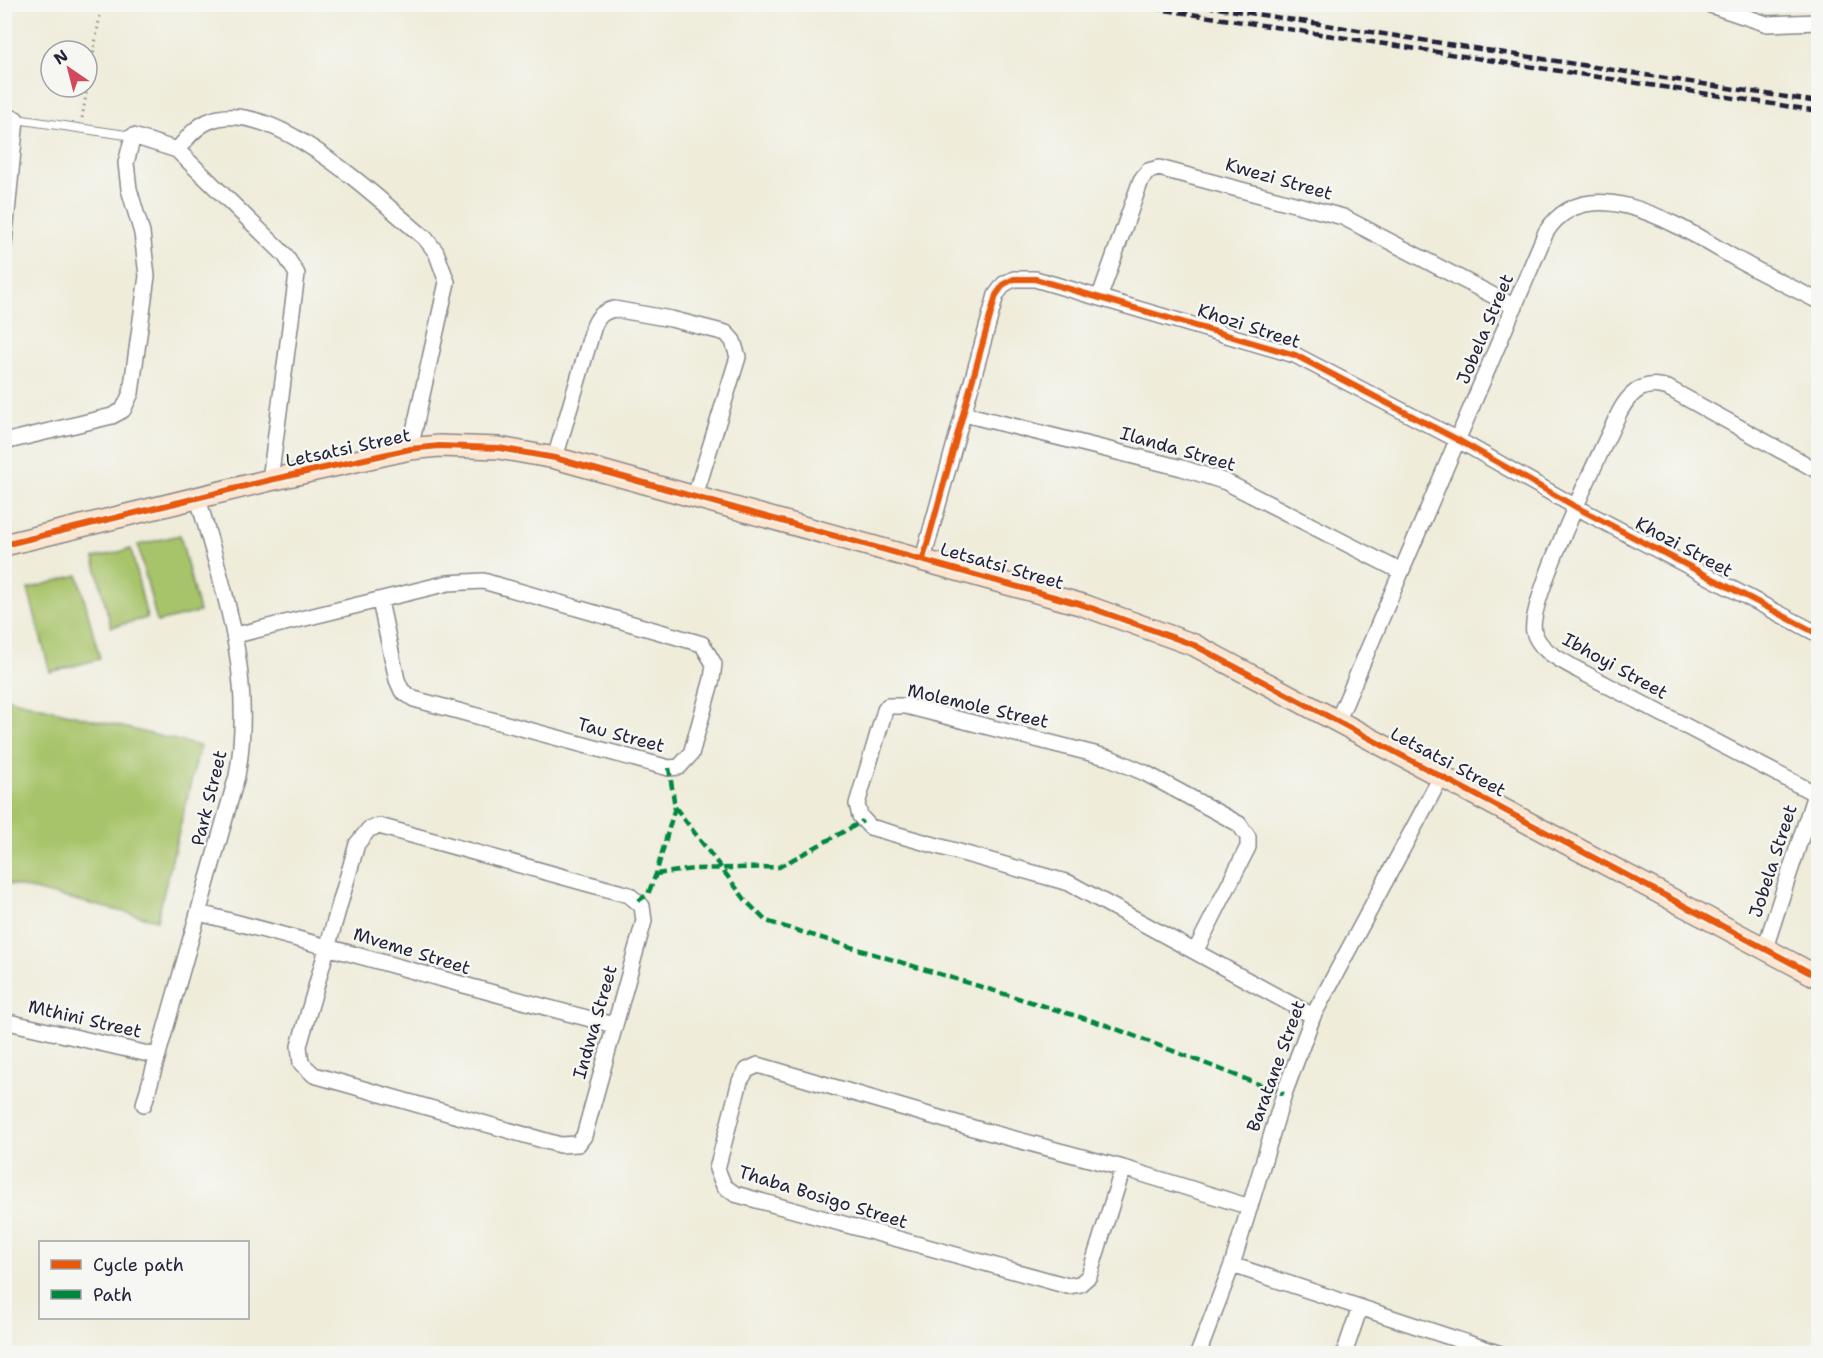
<svg xmlns="http://www.w3.org/2000/svg" width="1823" height="1358" font-family="'Shantell Sans',sans-serif">
  <rect width="100%" height="100%" fill="#f6f6f2"/>
  <filter id="ink" filterUnits="userSpaceOnUse"><feTurbulence type="fractalNoise" baseFrequency=".0167" numOctaves="2"/><feDisplacementMap in="SourceGraphic" scale="12" xChannelSelector="R" yChannelSelector="G"/><feConvolveMatrix kernelMatrix="1 2 1 2 8 2 1 2 1" color-interpolation-filters="sRGB"/></filter>
  <filter id="wash" filterUnits="userSpaceOnUse"><feTurbulence type="fractalNoise" baseFrequency=".008" numOctaves="4" result="noise"/><feDisplacementMap in="SourceGraphic" scale="24" xChannelSelector="R" yChannelSelector="G"/><feGaussianBlur stdDeviation="1.35" result="paint"/><feColorMatrix in="noise" values="0 0 0 0 0 0 0 0 0 0 0 0 0 0 0 0 0 1.4 0 .05"/><feComposite in="paint" operator="in"/></filter>
  <g filter="url(#wash)">
    <rect width="100%" height="100%" fill="#efecda"/>
    <path fill="#a8c46b" stroke="#657353" stroke-width="1.5" d="M180,535L199,612L157,622L138,545Z
      M131,549L147,618L111,627L94,558Z
      M78,575L100,659L50,672L28,589Z
      M5,698L200,746L157,920L5,883Z"/>
  </g>
  <g filter="url(#ink)">
    <g fill="none" stroke-linecap="round" stroke-linejoin="round">
      <g stroke="#88878a" stroke-width="10">
        <path id="lane" d="M16,119L133,136"/>
      </g>
      <g stroke="#88878a" stroke-width="18">
        <path id="street" d="M1707,4L1767,24L1818,22
          M4,117L16,119L4,244
          M177,150L285,255L297,274L270,480
          M1100,296L1141,180L1148,171L1159,168L1343,217L1515,307
          M964,414L1182,468L1226,482L1400,571
          M4,442L112,416L123,410L131,393L147,276L142,233L129,189L126,163L133,136L177,150C186,140 194,128 207,122C270,92 378,200 425,238L436,252L447,282L410,449
          M555,458L593,329C597,317 602,312 614,309L671,319L726,333L733,341L738,357L695,496
          M923,559L996,295L1004,284L1014,279H1035L1295,355L1460,441L1576,507L1818,634
          M236,635L448,583L483,581L702,644L714,664L712,679L691,754L679,767L669,768L414,699L402,691L397,680L380,601
          M1338,720C1406,557 1478,395 1546,232C1591,161 1695,237 1744,263C1768,277 1794,288 1818,301
          M1816,794L1578,670C1562,660 1540,652 1534,632C1526,605 1604,445 1620,411C1631,391 1645,380 1668,388L1818,471
          M379,826L629,895L642,906L644,921L584,1136L578,1144L560,1145L314,1075L301,1063L299,1046L357,844L369,829Z
          M199,913C338,948 475,990 614,1025
          M1765,948L1818,785
          M1196,950L1248,847V837L1239,824L1145,773L1110,758L906,706H888L885,710L857,804L860,816L870,827L1069,883L1313,1016
          M4,1021L157,1056
          M144,1104L237,776C255,676 224,592 198,498
          M1123,1168L1089,1276L1080,1284L1068,1286L735,1194L724,1186L717,1169L740,1081L747,1070L758,1065L973,1128L1123,1168L1250,1207
          M1232,1265L1501,1354
          M1198,1354L1232,1265L1284,1094L1313,1016L1442,775
          M1344,1354L1360,1307"/>
      </g>
      <g stroke="#88878a" stroke-width="24">
        <path id="secondary" d="M4,545L270,480L410,449L439,446L499,448L555,458L1083,605L1194,645L1818,977"/>
      </g>
      <path stroke="#88878a" stroke-width="3" stroke-dasharray="1.5 4.5" stroke-linecap="butt" d="M82,118L102,4"/>
      <use href="#lane" stroke="#fff" stroke-width="8"/>
      <use href="#street" stroke="#fff" stroke-width="15"/>
      <use href="#secondary" stroke="#fbe5cf" stroke-width="21"/>
      <path stroke="#22223b" stroke-width="4.5" stroke-dasharray="9 4.5" stroke-linecap="butt" d="M1126,4L1818,111
        M1192,4L1818,102"/>
      <path stroke="#00873e" stroke-width="4.5" stroke-dasharray="9 4.5" stroke-linecap="butt" d="M675,807L747,902L766,921L1106,1025L1284,1094
        M656,874L693,869L779,867L863,821
        M638,901L648,894L656,874L675,807L669,768"/>
      <g stroke="#f6f6f2" stroke-width="10">
        <path id="cycleway" d="M4,545L270,480L410,449L439,446L499,448L555,458L1083,605L1194,645L1818,977
          M923,559L996,295L1004,284L1014,279H1035L1295,355L1460,441L1576,507L1818,634"/>
      </g>
      <use href="#cycleway" stroke="#e8590c" stroke-width="6"/>
    </g>
  </g>
  <g text-anchor="middle" dominant-baseline="central" stroke-width="5" stroke-linejoin="round" paint-order="stroke">
    <g font-size="18" fill="#22223b" stroke="#f6f6f2">
      <text transform="translate(1279 179) rotate(16)">Kwezi Street</text>
      <text transform="translate(1249 326) rotate(18)">Khozi Street</text>
      <text transform="translate(1485 329) rotate(-67)">Jobela Street</text>
      <text transform="translate(348 448) rotate(-12)">Letsatsi Street</text>
      <text transform="translate(1178 449) rotate(16)">Ilanda Street</text>
      <text transform="translate(1684 547) rotate(28)">Khozi Street</text>
      <text transform="translate(1002 566) rotate(16)">Letsatsi Street</text>
      <text transform="translate(1615 666) rotate(29)">Ibhoyi Street</text>
      <text transform="translate(978 706) rotate(13)">Molemole Street</text>
      <text transform="translate(621 735) rotate(15)">Tau Street</text>
      <text transform="translate(1448 762) rotate(28)">Letsatsi Street</text>
      <text transform="translate(209 798) rotate(-76)">Park Street</text>
      <text transform="translate(1773 861) rotate(-72)">Jobela Street</text>
      <text transform="translate(412 951) rotate(17)">Mveme Street</text>
      <text transform="translate(85 1019) rotate(13)">Mthini Street</text>
      <text transform="translate(595 1022) rotate(-74)">Indwa Street</text>
      <text transform="translate(1276 1066) rotate(-70)">Baratane Street</text>
      <text transform="translate(823 1197) rotate(17)">Thaba Bosigo Street</text>
    </g>
  </g>
  <rect width="1823" height="1358" fill="none" stroke="#f6f6f2" stroke-width="24"/>
  <rect x="39" y="1241" width="210" height="78" fill="#f6f6f2" stroke="#a1a1a9" stroke-width="1.5"/>
  <rect x="51" y="1260" width="30" height="9" fill="#e8590c" stroke="#a1a1a9" stroke-width="1.5"/>
  <text x="93" y="1271" font-size="18" fill="#22223b">Cycle path</text>
  <rect x="51" y="1290" width="30" height="9" fill="#00873e" stroke="#a1a1a9" stroke-width="1.5"/>
  <text x="93" y="1301" font-size="18" fill="#22223b">Path</text>
  <g transform="translate(69 69) rotate(325)"><circle r="28" fill="#f6f6f2" stroke="#a1a1a9" stroke-width="1.5"/>
  <path d="M0-4.5L10 22L0 15L-10 22Z" fill="#d1495b"/>
  <text y="-9" font-size="16" font-weight="bold" text-anchor="middle" fill="#22223b">N</text>
  </g>
</svg>
